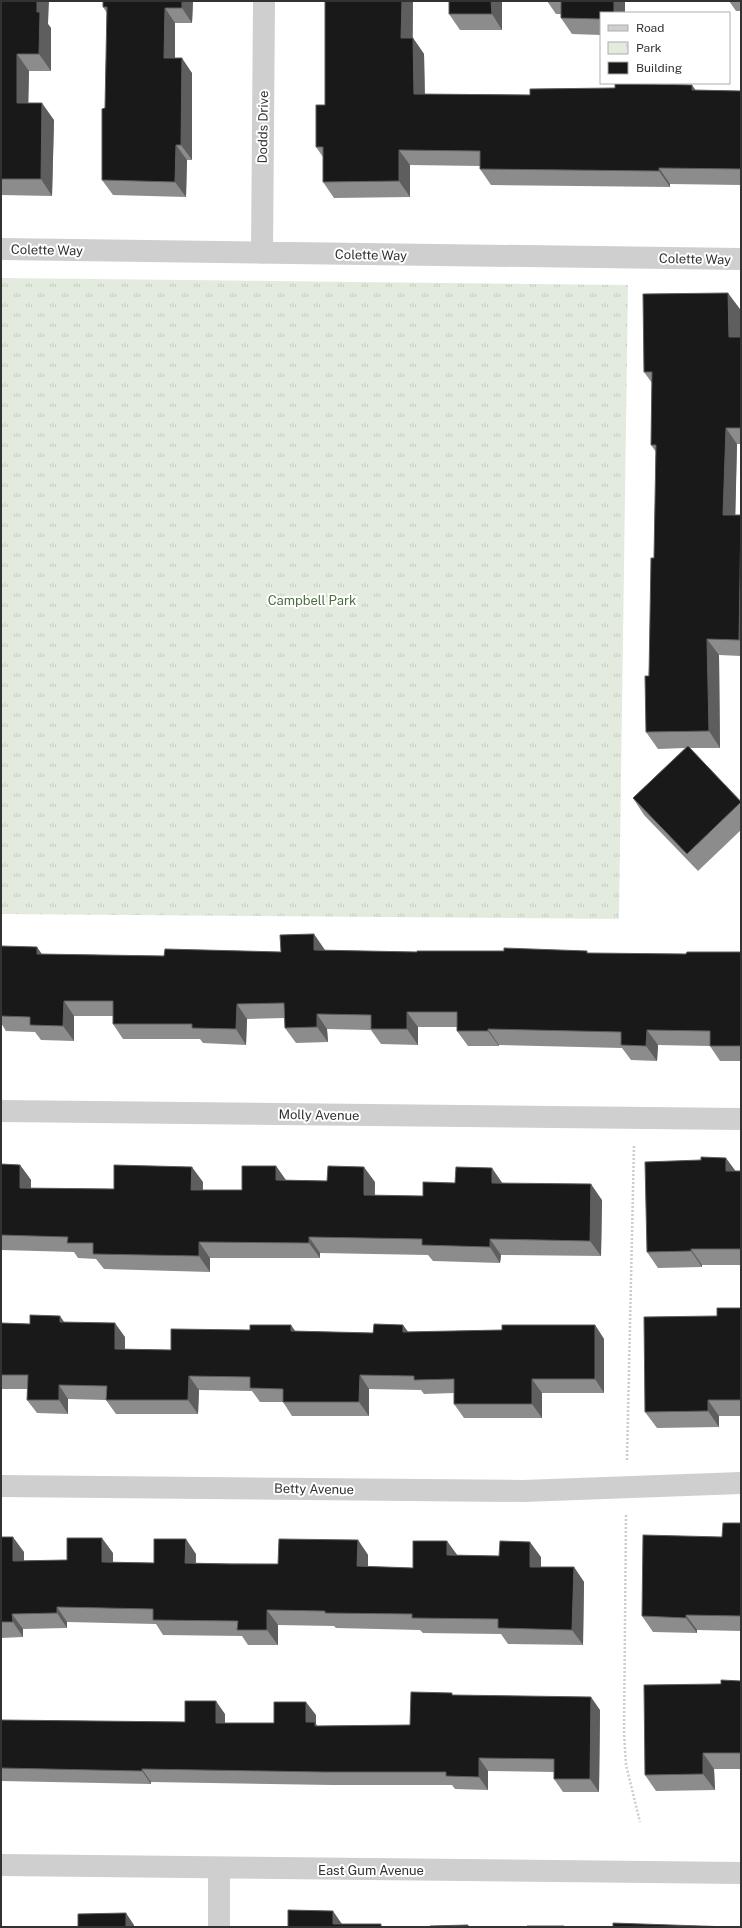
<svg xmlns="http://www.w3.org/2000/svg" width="742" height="1928" font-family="'Public Sans',sans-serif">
  <defs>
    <pattern id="park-tufts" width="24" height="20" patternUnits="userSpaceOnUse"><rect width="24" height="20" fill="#e3ebde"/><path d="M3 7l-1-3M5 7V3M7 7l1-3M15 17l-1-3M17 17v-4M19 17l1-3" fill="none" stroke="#c3cabf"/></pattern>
  </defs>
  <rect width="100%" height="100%" fill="#fff"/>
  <path fill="url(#park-tufts)" d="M1,278L628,285L619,919L1,914Z"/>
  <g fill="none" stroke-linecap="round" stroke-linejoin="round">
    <path stroke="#ccc" stroke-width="2.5" stroke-dasharray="2 2" stroke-linecap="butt" d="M627,1460L634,1145
      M626,1515L624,1732L626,1765L640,1822"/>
    <path stroke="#cfcfcf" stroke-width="22" d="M1,249L741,259
      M262,253L264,1
      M1,1111L741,1119
      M1,1486L523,1491L741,1483
      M1,1865L741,1873
      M219,1927V1868"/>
  </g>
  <path fill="#8c8c8c" d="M1,1L48,24L51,28V71H29L28,103L54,120L52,196L1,195Z
    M103,1H193L192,23H175V58L192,73V160H187L186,197L113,195L102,180L105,108L107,13L103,7Z
    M325,1H413V38L424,54L425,94L530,95L695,90L741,91V185L670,184V187L491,185L480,169V166L410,165V197L334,198L323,182V157L316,147L325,105Z
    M449,1H502V30H460L449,14Z
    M547,1H625V13H601V35L572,34L561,18V14H556Z
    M729,1H741V11H736Z
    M740,309V337H741V444H737L735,515H741V656L719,655L720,748H690L741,801V830L698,871L644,815L633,798L685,748L658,749L646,732L654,558L656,452L651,445L652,383L644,372Z
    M1,946L42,954L164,956L281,952L325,950V951L417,952L686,954L741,952V1061H720L710,1046L658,1045L657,1061L631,1060L622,1048L499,1045V1046H468L457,1031V1027H418V1045L381,1044L371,1030L327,1029L328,1042L296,1043L285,1028V1018L247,1019L246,1045L203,1043L200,1039H123L113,1024V1016H74V1041L41,1040L35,1032L6,1031L1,1023Z
    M1,1164L20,1165L31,1180V1188L114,1189L203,1182V1190H242L276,1166L286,1180L375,1182V1196H423L455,1183H502L602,1200L601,1256L501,1255L500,1263L433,1261L428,1255L320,1253V1258H210V1272L104,1269L96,1259L78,1258L74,1252L1,1250Z
    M735,1171H741V1265H702V1267L658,1268L647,1252Z
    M741,1308V1416H719V1427L657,1428L645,1412L717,1316Z
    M64,1322L125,1337V1349L171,1350L295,1331L373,1333L502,1330L595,1325L604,1339V1393H542V1418H464L454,1404V1393L424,1394L421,1390L369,1389V1416H292L283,1402H260L252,1391L199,1390L198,1414H116L106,1400L68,1399V1414L37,1413L27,1400L28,1389H1V1323L30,1324Z
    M741,1523V1631L697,1630V1633L653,1632L642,1616L722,1537Z
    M1,1537L24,1552V1561L67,1560L113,1553V1562L154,1563L196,1554V1563L278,1564L358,1540L368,1555V1567L413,1568L447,1541L456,1555L541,1557V1567H574L584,1582L583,1645L508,1644L501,1634L423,1633L420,1630L336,1628L334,1626L278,1625V1645H248L242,1636L163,1635L156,1624L67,1622V1628L23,1629V1637L1,1638Z
    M741,1681V1769H714L715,1790L656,1791L645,1775L721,1684Z
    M454,1695L600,1710L599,1792H563L554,1779V1772L488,1771V1790L455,1789L452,1785H333L151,1782V1784L1,1781V1720L185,1722L225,1714V1723H274L316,1715V1724L317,1726L410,1725Z"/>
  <path fill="#5e5e5e" d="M37,1H49L48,24L51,28V71L39,54L37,12Z
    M182,1H193L192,23L182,8Z
    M402,1H413L412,54L401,38Z
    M491,1H502V30L492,14Z
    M614,1H625V13H614Z
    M165,8L175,23V73L164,58Z
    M413,38L424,54L425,110L414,94Z
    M17,54L29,71L28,119L17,103Z
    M182,58L192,73V160L181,145Z
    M692,85L703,101L692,90Z
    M42,103L54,120L52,196L41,179Z
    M176,145L187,160L186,197L175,182Z
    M399,150L410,165V197L399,181Z
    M659,168L670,184V187L659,171Z
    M728,293L740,309L741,354L729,337Z
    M726,428L737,444L735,531L723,515Z
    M741,515V642L739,640Z
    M707,639L719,655L720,748L709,731Z
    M314,934L325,950V966L314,950Z
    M37,947L48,963L37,954Z
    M64,1001L74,1016V1041L63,1026Z
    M237,1004L247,1019L246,1045L236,1029Z
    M407,1012L418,1027V1045L407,1029Z
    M317,1014L327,1029L328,1042L317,1027Z
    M488,1029L499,1045V1046L488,1031Z
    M647,1030L658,1045L657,1061L646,1046Z
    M726,1158L737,1173L726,1171Z
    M20,1165L31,1180L30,1203L20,1188Z
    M276,1166L287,1182L276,1180Z
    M192,1167L203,1182L202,1205L191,1190Z
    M364,1167L375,1182L374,1211L364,1195Z
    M492,1168L503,1184L492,1183Z
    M591,1184L602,1200L601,1256L590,1241Z
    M309,1237L320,1253V1258L309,1243Z
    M490,1239L501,1255L500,1263L490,1247Z
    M199,1242L210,1258V1272L199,1256Z
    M691,1249L702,1265V1267L691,1251Z
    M60,1316L69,1329L60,1322Z
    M115,1323L125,1337V1363L115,1349Z
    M291,1325L300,1338L291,1331Z
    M403,1325L413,1338L403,1332Z
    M595,1325L604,1339V1393L595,1379Z
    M360,1375L369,1389V1416L359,1402Z
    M189,1376L199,1390L198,1414L188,1400Z
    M532,1379L542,1393V1418L532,1404Z
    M59,1385L68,1399V1414L59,1400Z
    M708,1400L719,1416V1427L708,1411Z
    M13,1537L24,1552V1576L13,1561Z
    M102,1538L113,1553V1577L102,1562Z
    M186,1539L196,1554L195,1578L185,1563Z
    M358,1540L368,1555V1581L357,1566Z
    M447,1541L458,1556L447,1555Z
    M530,1542L541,1557V1582L530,1567Z
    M574,1567L584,1582L583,1645L572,1630Z
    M57,1607L67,1622V1628L57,1613Z
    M267,1610L278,1625V1645L267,1630Z
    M12,1614L23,1629V1637L13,1622Z
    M686,1615L697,1630V1633L686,1618Z
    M591,1697L600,1710L599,1792L590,1779Z
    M216,1701L225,1714V1736L216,1723Z
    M306,1702L316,1715V1724L324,1735L306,1722Z
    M703,1753L714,1769L715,1790L703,1774Z
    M479,1758L488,1771V1790L479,1777Z
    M142,1769L151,1782V1784L142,1771Z
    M333,1911L344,1927L333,1924Z
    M126,1913L134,1925V1927H126Z"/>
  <path fill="#191919" stroke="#5e5e5e" d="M1,1H37V12H40L39,54H17V103H42L41,179H1Z
    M103,1H182V8H165L164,58H182L181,145H176L175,182L102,180V109L105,108L107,7H103Z
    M325,1H402L401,38H413L414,94L530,95V89L615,88V83L692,85V90L741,91V169L659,168V171L480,169V151L399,150V181L323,182V147H316V105H325Z
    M449,1H491L492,14H449Z
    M561,1H614V13H601V19L561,18Z
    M728,293L729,337H741V428H726L723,515H741L739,640L707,639L709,731L646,732L645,676H649L651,558H654L656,445H651L652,372H644L643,294Z
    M688,746L741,802L687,854L633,798Z
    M314,934V950L417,952V951H504V948L587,951V953L686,954L687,952H741V1046H710V1031L647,1030L646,1046L621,1045V1032L488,1029V1031H457V1012H407V1029H371V1015L317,1014V1027L285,1028L284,1003L237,1004L236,1029L192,1028V1024H113V1001H64L63,1026L30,1025V1017L1,1016V946L37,947V954L164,956L165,949L281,952L280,935Z
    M701,1157L726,1158V1171H741V1249H691V1251L647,1252L645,1162L701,1160Z
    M1,1164L20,1165V1188L114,1189V1165L192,1167L191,1190H242V1166H276V1180L327,1181L328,1166L364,1167V1195L423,1196V1182L455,1183L456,1167L492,1168V1183L591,1184L590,1241L490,1239V1247L422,1245V1239L309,1237V1243L199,1242V1256L93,1254V1243H67L68,1237L1,1235Z
    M717,1308H741V1400H708V1411L645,1412L644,1317L717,1316Z
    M30,1315L60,1316V1322L115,1323V1349L171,1350V1329L250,1330V1325H291V1331L373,1333L374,1324L403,1325V1332L502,1330V1325H595V1379H532V1404H454V1379L414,1380V1376L360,1375L359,1402H283V1389L250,1388V1377L189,1376L188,1400H106L107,1386L59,1385V1400H27L28,1375H1V1323L30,1324Z
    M723,1523H741V1616L686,1615V1618L642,1616L643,1535L722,1537Z
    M1,1537H13V1561L67,1560V1538H102V1562L154,1563V1539H186L185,1563L230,1564H278L279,1539L358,1540L357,1566L413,1568V1541H447V1555L499,1556L500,1541L530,1542V1567H574L572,1630L498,1628V1619L412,1618V1614L325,1613V1611L267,1610V1630H237L238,1621L153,1620V1609L57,1607V1613L12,1614L13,1622H1Z
    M721,1680L741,1681V1753H703V1774L645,1775L644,1685L721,1684Z
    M411,1692L452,1693V1695L591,1697L590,1779H554V1759L479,1758V1777L446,1776V1772H324L142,1769V1771L1,1768V1720L185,1722V1701H216V1723H274V1702H306V1722H315V1726L410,1725Z
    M288,1910L333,1911V1924H381V1927H288Z
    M126,1913V1927H78V1914Z
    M613,1923L730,1927H613Z
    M468,1925V1927H430V1926Z
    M527,1926H564V1927H527Z"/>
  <g text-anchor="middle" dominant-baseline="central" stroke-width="4" stroke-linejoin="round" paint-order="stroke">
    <g font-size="13" fill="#323232" stroke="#fff">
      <text transform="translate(263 127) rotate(-89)">Dodds Drive</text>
      <text transform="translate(47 250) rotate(1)">Colette Way</text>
      <text transform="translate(371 255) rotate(1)">Colette Way</text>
      <text transform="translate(695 259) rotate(1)">Colette Way</text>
      <text transform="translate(319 1115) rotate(1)">Molly Avenue</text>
      <text transform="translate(314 1489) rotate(1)">Betty Avenue</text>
      <text x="371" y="1870">East Gum Avenue</text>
    </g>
    <g font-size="13" fill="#4d6f3e" stroke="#fff">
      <text x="312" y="600">Campbell Park</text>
    </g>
  </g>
  <rect width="742" height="1928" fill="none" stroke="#323232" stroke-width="4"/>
  <rect x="600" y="12" width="130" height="72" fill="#ffffff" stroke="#adadad"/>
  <rect x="608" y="25" width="20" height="6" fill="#cfcfcf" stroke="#adadad"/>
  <text x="636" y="32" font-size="12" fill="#323232">Road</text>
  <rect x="608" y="42" width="20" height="12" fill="url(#park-tufts)" stroke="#adadad"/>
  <text x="636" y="52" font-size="12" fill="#323232">Park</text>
  <rect x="608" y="62" width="20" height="12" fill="#191919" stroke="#adadad"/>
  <text x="636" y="72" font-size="12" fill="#323232">Building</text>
</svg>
